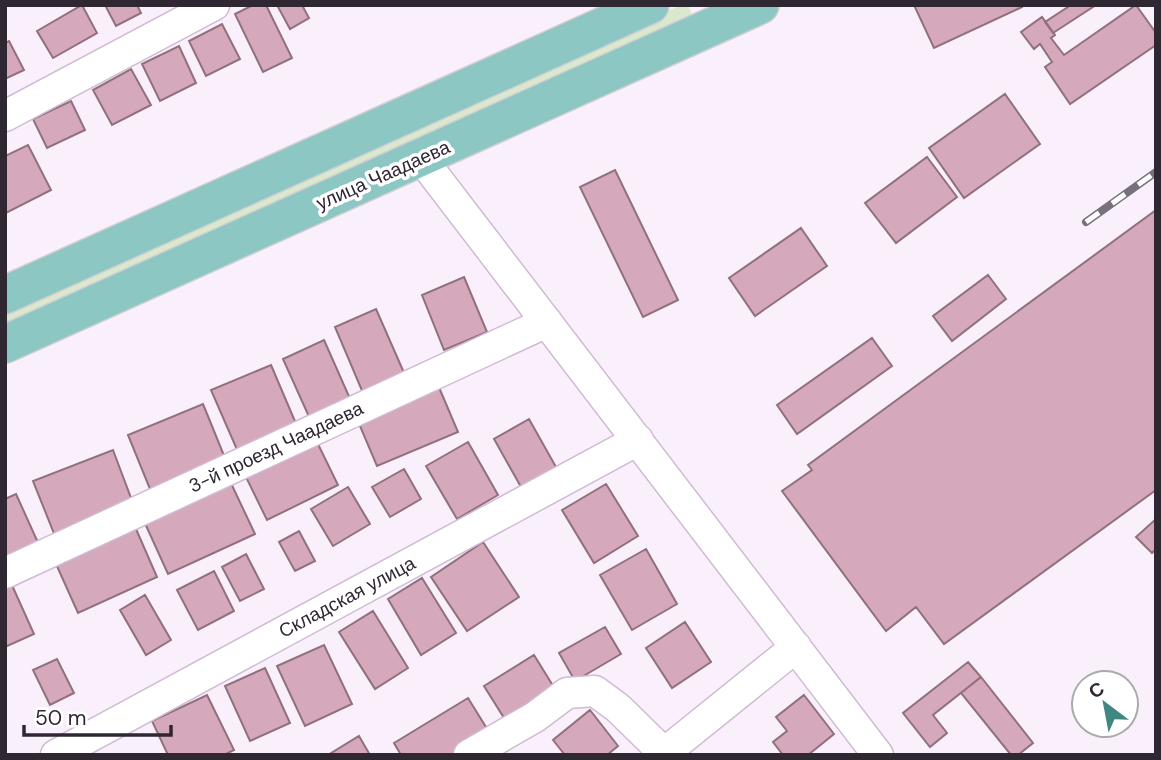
<svg xmlns="http://www.w3.org/2000/svg" width="1161" height="760" font-family="'DM Sans',sans-serif">
  <rect width="100%" height="100%" fill="#f9f0fb"/>
  <path fill="#dae8cd" d="M681,5H688L693,17L5,326V307Z"/>
  <path fill="#d6a8bb" stroke="#91707d" stroke-width="2" d="M82,5L97,33L53,58L37,31Z
    M105,5H137L141,13L116,26Z
    M253,5H266L292,58L263,72L235,14Z
    M277,5H302L309,18L290,29Z
    M914,5H1021L1022,7L934,48Z
    M1071,5H1096L1053,33L1045,22Z
    M1136,5L1156,33V45L1070,104L1045,67L1052,62L1040,44L1034,49L1021,32L1042,17L1055,35L1051,38L1064,55Z
    M222,24L240,59L206,76L189,41Z
    M9,41L24,70L5,79V43Z
    M179,46L196,83L160,101L142,64Z
    M131,69L151,105L112,125L93,90Z
    M1005,94L1040,144L964,198L929,148Z
    M71,101L85,130L47,148L33,119Z
    M28,145L51,190L6,213L5,156Z
    M927,157L957,197L896,243L865,203Z
    M615,170L678,300L643,317L580,187Z
    M1156,210V490L944,644L916,607L886,631L782,491L812,470L808,465Z
    M801,228L827,266L755,316L729,278Z
    M988,275L1006,299L952,341L933,316Z
    M464,277L487,332L444,350L422,295Z
    M376,309L405,375L363,393L335,327Z
    M872,338L892,366L797,434L777,405Z
    M324,340L351,401L310,419L283,359Z
    M271,365L297,426L238,452L211,390Z
    M438,385L458,432L377,466L357,419Z
    M203,404L227,463L152,494L128,435Z
    M529,419L556,467L521,487L494,439Z
    M316,440L338,485L267,520L245,475Z
    M468,442L498,495L457,519L426,466Z
    M113,450L134,506L55,536L33,481Z
    M404,469L421,499L390,517L372,487Z
    M229,479L255,534L168,574L143,519Z
    M606,484L638,536L594,563L562,510Z
    M348,487L370,524L333,546L311,509Z
    M16,494L40,547L5,562V499Z
    M1156,519V549L1152,553L1136,537Z
    M136,529L157,577L78,613L56,564Z
    M299,531L315,561L295,571L279,542Z
    M483,542L519,597L467,631L431,577Z
    M646,549L677,604L632,630L600,575Z
    M246,554L264,589L240,601L222,567Z
    M214,571L234,611L198,630L177,590Z
    M422,578L456,633L421,655L388,599Z
    M11,583L34,634L5,647V586Z
    M145,595L171,640L146,655L120,610Z
    M373,611L408,668L375,689L339,632Z
    M685,622L711,662L672,688L646,648Z
    M605,627L621,654L575,681L559,653Z
    M324,645L352,704L305,726L277,666Z
    M534,655L555,689L506,721L484,686Z
    M57,659L74,693L50,705L33,670Z
    M968,662L981,677L933,715L947,733L930,747L903,713Z
    M265,668L290,723L250,741L225,686Z
    M981,677L1033,743L1018,755H1011L961,693Z
    M207,695L234,750L224,755H168L152,721Z
    M804,695L834,734L808,755H783L773,742L787,731L776,717Z
    M468,698L489,732L452,755H401L394,743Z
    M590,710L618,746L607,755H565L553,740Z
    M359,736L370,755H328Z"/>
  <g fill="none" stroke-linecap="round" stroke-linejoin="round">
    <g stroke="#d0bad5" stroke-width="33">
      <path id="minor" d="M5,116L214,5
        M421,158L878,755
        M5,573L547,322
        M56,755L638,440
        M469,755L535,717L567,693L595,691L618,708L664,753
        M662,755L796,647"/>
    </g>
    <g stroke="#d1cfd2" stroke-width="40">
      <path id="major" d="M5,295L650,5
        M5,344L760,5"/>
    </g>
    <use href="#minor" stroke="#fff" stroke-width="30"/>
    <use href="#major" stroke="#8dc7c4" stroke-width="37"/>
    <g stroke="#78707b" stroke-width="8">
      <path id="rail" d="M1086,222L1156,172"/>
    </g>
    <use href="#rail" stroke="#fff" stroke-width="5" stroke-dasharray="16" stroke-linecap="butt"/>
  </g>
  <g text-anchor="middle" dominant-baseline="central" stroke-width="7" stroke-linejoin="round" paint-order="stroke">
    <g font-size="19" fill="#2f2732" stroke="#fff">
      <text transform="translate(383 175) rotate(-24)">улица Чаадаева</text>
      <text transform="translate(276 447) rotate(-25)">3-й проезд Чаадаева</text>
      <text transform="translate(347 597) rotate(-28)">Складская улица</text>
    </g>
  </g>
  <rect width="1161" height="760" fill="none" stroke="#2f2732" stroke-width="14"/>
  <g transform="translate(1105 704) rotate(328)"><circle r="33" fill="#ffffff" stroke="#aca9ad" stroke-width="2"/>
  <path d="M0-5L12 26L0 18L-12 26Z" fill="#408781"/>
  <text y="-10" font-size="19" font-weight="bold" text-anchor="middle" fill="#2f2732">С</text>
  </g>
  <path d="M24 725v10h147v-10" fill="none" stroke="#2f2732" stroke-width="3.5"/>
  <text x="35" y="725" font-size="21" fill="#2f2732" stroke="#ffffff" stroke-width="5" paint-order="stroke">50 m</text>
</svg>
